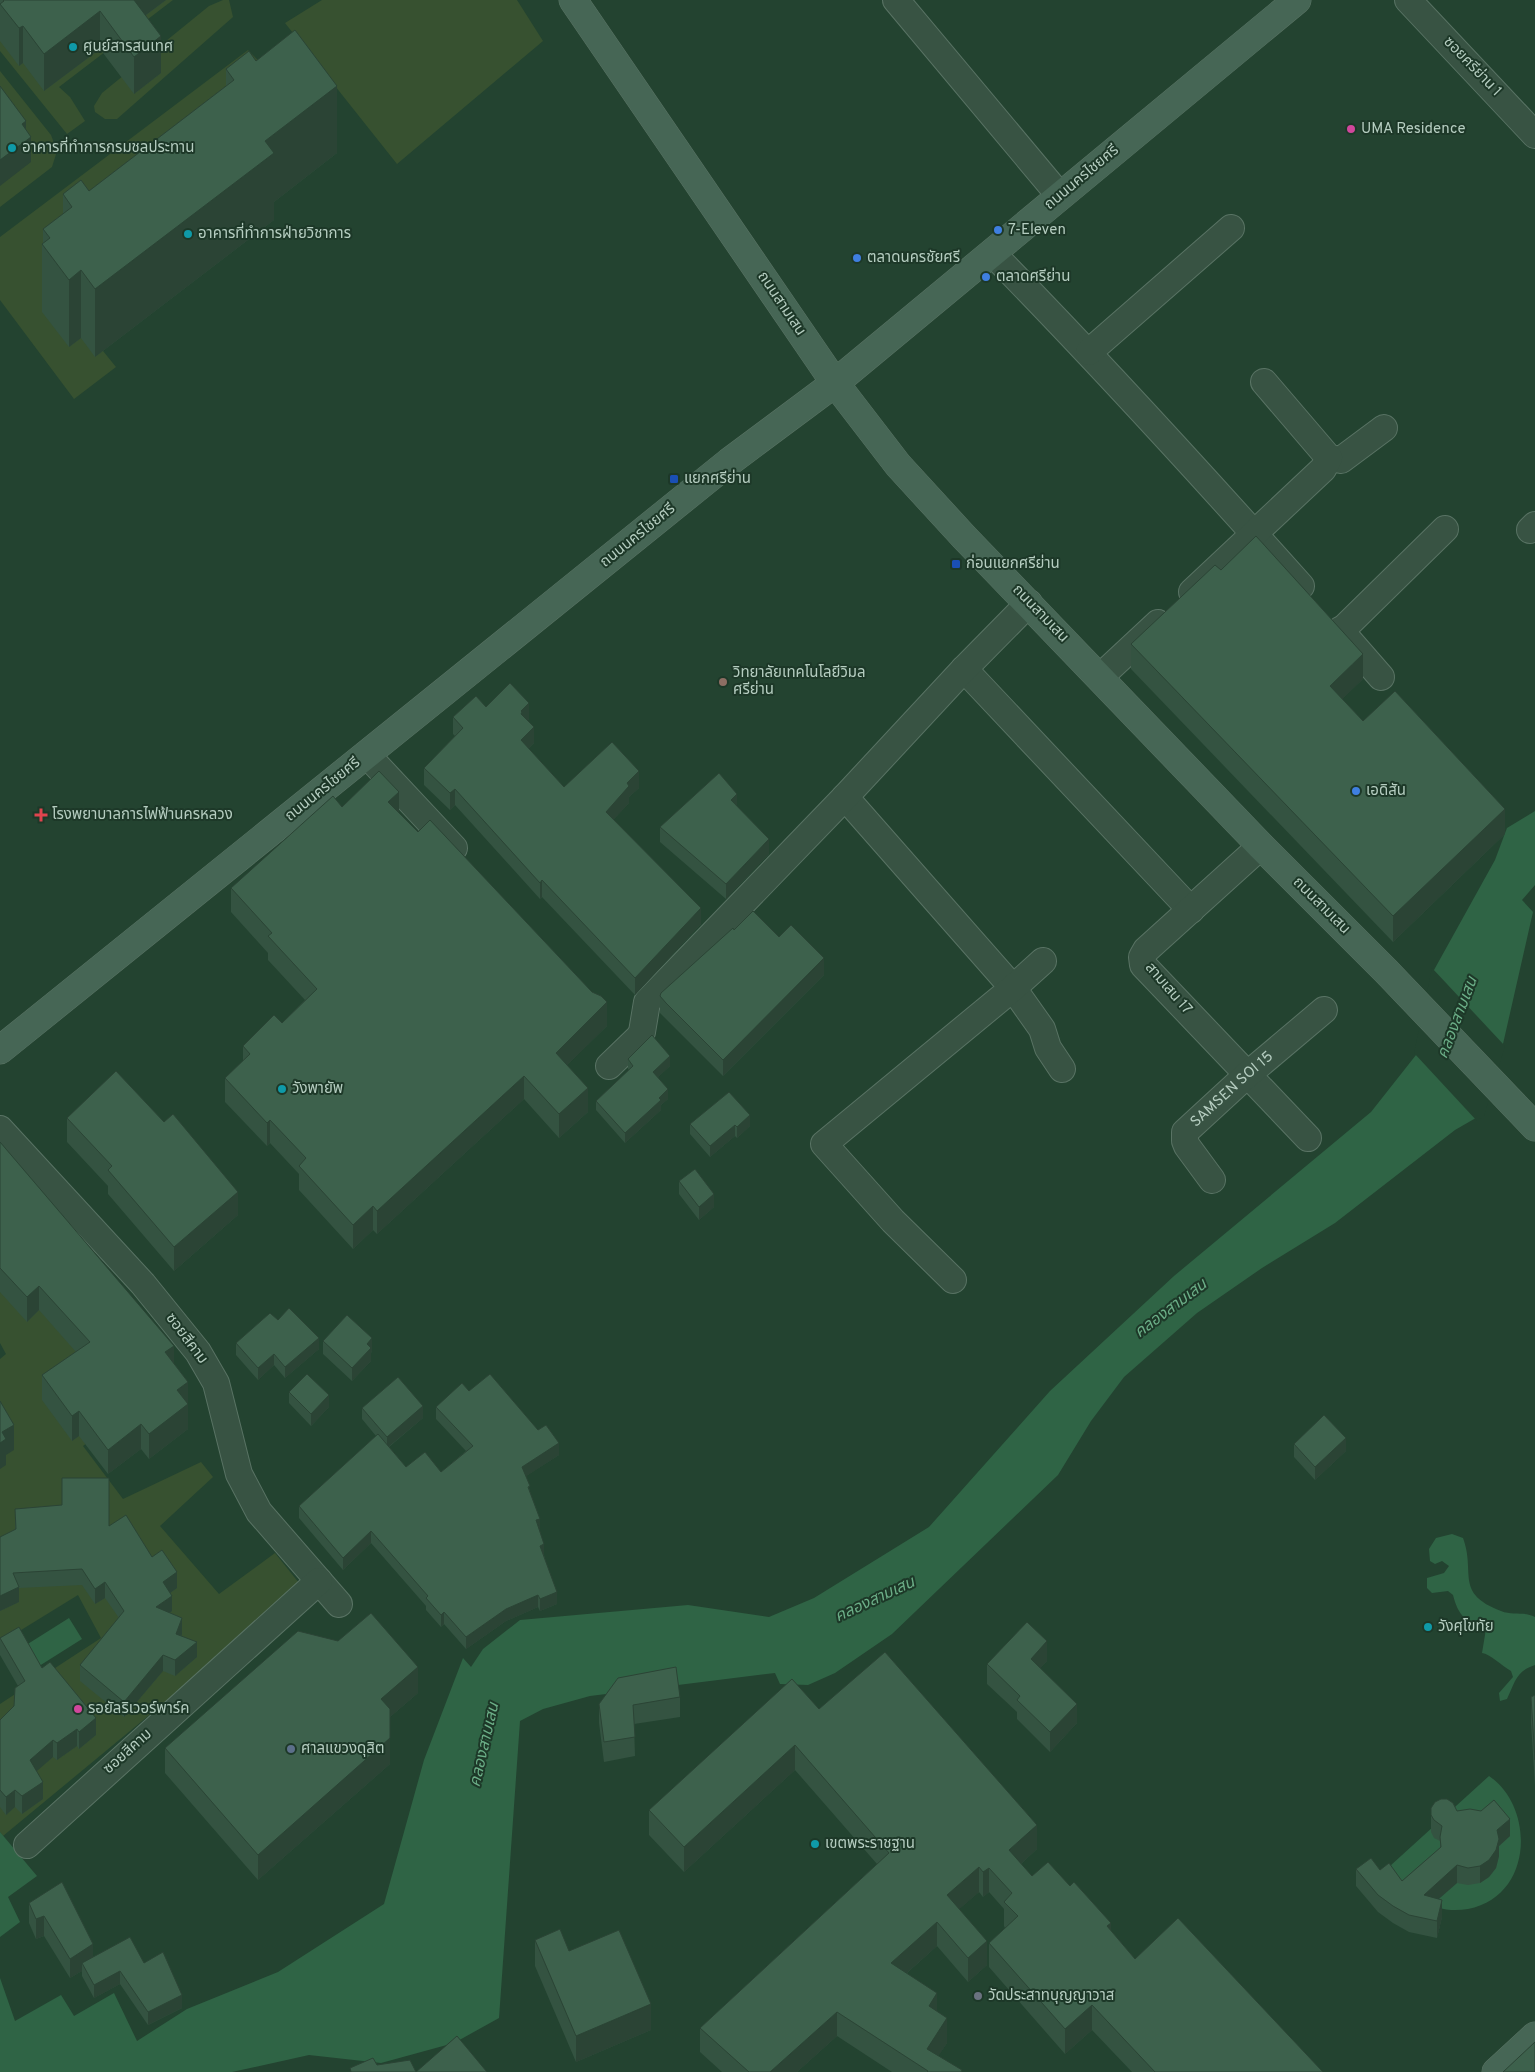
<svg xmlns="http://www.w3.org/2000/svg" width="1535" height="2072" font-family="Overpass,'Noto Sans Thai',sans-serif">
  <rect width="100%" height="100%" fill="#234330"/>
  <path fill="#375130" d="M0,0H173L59,87L70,97L85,121L67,134L0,51Z
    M223,0H229L233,17L117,119H105L95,112L94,106L102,93L209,6Z
    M322,0H517L543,41L397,164L285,23Z
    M248,50L295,98L60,298L116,367L74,399L0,300V237Z
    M0,71L51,135L57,151L52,167L0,207Z
    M0,1255L146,1399L83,1446L123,1499L201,1462L213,1477L160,1526L219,1594L275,1553L303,1588L3,1836L0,1832V1704L101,1638L78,1595L0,1643V1359L6,1354L0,1343Z"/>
  <path fill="#2f6445" d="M1535,811V885L1522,900L1533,912L1503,1044L1481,1115L1455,1130L1335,1223L1262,1268L1197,1313L1124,1377L1091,1421L1058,1475L892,1634L835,1673L808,1685L780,1684L775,1673L590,1696L543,1709L520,1721L499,2018L454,2043L381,2063L309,2055L232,2072H0V1978L15,2021L61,1995L74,2016L114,1993L137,2041L187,2009L278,1972L384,1904L424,1760L463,1658L471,1667L483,1649L520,1620L688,1605L769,1617L814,1598L929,1527L1050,1391L1174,1276L1371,1112L1416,1055L1434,970L1495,860L1507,828Z
    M1452,1534L1463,1538C1476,1573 1454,1593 1501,1611C1513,1616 1524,1611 1535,1617V1665C1516,1671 1515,1682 1507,1699L1500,1701L1499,1693L1513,1677L1511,1671C1502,1666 1490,1654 1482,1653L1486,1629C1466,1623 1458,1615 1453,1595L1448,1591L1432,1593L1427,1588V1578L1444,1573L1449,1566L1442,1561L1435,1564L1430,1561L1429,1549L1436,1538Z
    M69,1618L82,1639L36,1668L23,1647Z
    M1489,1776C1535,1807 1534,1896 1468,1909C1451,1912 1434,1909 1421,1899C1415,1895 1407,1891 1402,1886C1397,1880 1394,1873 1390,1866Z
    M0,1832L37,1876L8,1897L20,1922L0,1937Z"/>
  <path fill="#234330" d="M1432,968L1505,1046L1484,1116L1477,1121L1414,1053Z"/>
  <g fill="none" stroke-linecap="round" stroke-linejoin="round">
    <g stroke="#597364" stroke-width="28">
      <g id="street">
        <path d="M896,0L1060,196"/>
        <path d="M1408,0L1535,135"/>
        <path d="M992,253C1098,361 1200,473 1301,586"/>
        <path d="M1089,352L1231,228"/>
        <path d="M1329,458L1341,460L1384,428"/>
        <path d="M1530,530L1535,525"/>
        <path d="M1192,592L1323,469L1329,458L1264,382"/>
        <path d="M1340,630L1381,677"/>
        <path d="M1341,631L1445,529"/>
        <path d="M964,669L1191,910"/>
        <path d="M1100,677L1158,623"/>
        <path d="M367,755L454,848"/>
        <path d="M845,797L1013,988L1042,1029L1048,1048L1062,1069"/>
        <path d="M1261,846L1146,950L1142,957L1143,965L1308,1138"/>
        <path d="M609,1066L639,1037L642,1032L647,1002L845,797L964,669L1029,603"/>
        <path d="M0,1129L143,1284L198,1352L216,1383L239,1474L259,1512L339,1604"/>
        <path id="s1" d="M1212,1180L1187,1146L1185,1141V1132L1247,1075L1324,1010"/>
        <path d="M953,1280L893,1221L824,1144L1013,988L1043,961"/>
        <path d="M27,1845L319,1581"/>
      </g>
    </g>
    <g stroke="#597364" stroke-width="29">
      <path id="secondary" d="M573,0L835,383L898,465L964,537L1261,846L1386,971L1535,1127
        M0,1050L729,462L835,383L1297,0
        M1496,2072L1535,2036"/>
    </g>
    <use href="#street" stroke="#385343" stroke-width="26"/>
    <use href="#secondary" stroke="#466655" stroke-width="28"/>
  </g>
  <path fill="#345341" d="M0,0H166L145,16L161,73L134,94L100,49L44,91L23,63L19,66L0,41Z
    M256,61L337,153L274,202V220L95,357L81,338L69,347L42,312V244L43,243V229L63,214V194L89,191L226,86V69Z
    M1221,570L1363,679L1342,699L1363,721L1505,834L1393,942L1131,669V644Z
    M486,707L529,719L527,721L534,743L528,749L564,787L639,788L629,797V803L613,820L701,924L635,995L542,897L540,899L455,805L450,810L424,785V768L455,736L453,734V717Z
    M737,806L769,854L726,899L660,842V827Z
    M342,807L399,813L607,1026L567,1065L588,1112L559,1138L524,1099L377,1234L373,1230L353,1249L299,1190V1174L270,1143L267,1146L225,1102V1078L243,1061V1046L282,1023L305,1000L268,960V953L231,912V888Z
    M734,930L779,937L824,975L723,1076L660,1013V996Z
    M628,1059L670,1066L658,1077L668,1099L661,1105V1110L625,1143L596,1110V1101L629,1070L628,1069Z
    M67,1118L238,1215L174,1271L108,1194V1186L67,1142Z
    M690,1124L750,1126L737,1138L735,1136L710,1157L690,1134Z
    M0,1142L188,1382V1429L149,1459L141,1449L108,1474L79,1436L72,1441L42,1400V1375L76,1352L39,1310L27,1322L0,1292Z
    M679,1181L714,1207L699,1220L679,1194Z
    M323,1341L372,1351L371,1353V1361L352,1381L323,1354Z
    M236,1343L319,1349L285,1378L274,1365L258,1380L236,1355Z
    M469,1391L559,1455L526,1476L540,1531L544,1555L557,1604L540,1611L538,1607L506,1621L466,1649L444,1624L441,1627L426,1610V1606L371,1543L343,1570L299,1518V1506L376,1436L362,1419V1408L423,1418L389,1447L406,1467L441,1472L466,1451L436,1419V1407Z
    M289,1392L329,1407L311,1426L289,1403Z
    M1294,1444L1346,1451L1315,1480L1294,1457Z
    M15,1509L109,1526L152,1557L177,1588L170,1593L172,1611L169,1613L182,1634L181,1636L197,1657L175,1676L163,1671L124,1717L80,1681V1665L119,1618L105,1598L95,1604L82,1585L19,1588V1602L0,1611L15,1530Z
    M0,1638L42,1668L96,1735L79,1749L77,1746L57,1760L53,1757L36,1771L43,1799L22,1814L15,1807L6,1815L0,1807V1720L14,1706L18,1686L0,1655Z
    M1047,1661L1040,1668L1077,1723L1050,1752L1017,1719V1712L987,1684V1664Z
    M418,1693L390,1717V1764L258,1880L165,1773V1748Z
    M1535,1695V1786L1531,1723V1697Z
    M680,1697V1717L634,1724L635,1756L604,1762L599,1723V1704Z
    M819,1709L1037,1849L1021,1864L1032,1876L1111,1931L1135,1959L1323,2072H1132L1092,2030L1065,2054L989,1967V1943L1005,1928L1004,1926V1909L989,1892L983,1897L979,1892L959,1909L987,1965L968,1982L937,1946L907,1973L937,2012L947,2043L938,2056L962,2072H892L837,2036L797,2072H722L700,2052V2028L877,1864L795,1770L684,1872L649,1835V1810Z
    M1431,1808L1457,1811L1510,1836L1499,1846V1856L1496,1868L1489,1877L1480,1883L1468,1885L1457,1883L1438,1899L1442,1917L1437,1938L1409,1932L1393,1923L1378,1912L1356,1886V1869L1380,1870L1402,1881L1440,1848V1841L1434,1838L1431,1832Z
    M29,1903L93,1957L144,1963L182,2008L148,2025L120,1984L94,1998L82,1976V1971L70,1978L44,1936L36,1939L29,1923Z
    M535,1940L569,1951L651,2030L576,2062L535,1966Z"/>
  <path fill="#2b4435" d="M127,0H166L127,29Z
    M100,11V49L44,91V54Z
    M23,26V63L19,66V28Z
    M161,36V73L134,94V57Z
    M337,86V153L274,202V220L95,357V289L265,141Z
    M26,121V141L31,137V162L0,186V160L22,124Z
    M81,270V338L69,347V280Z
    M1363,654V679L1330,711V686Z
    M529,703V719L522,725L521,711Z
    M534,727V743L521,756V740Z
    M639,771V788L629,797V803L606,828V812L627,783Z
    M455,789V805L450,810V793Z
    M399,792V816L388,802Z
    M737,794V809L731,800Z
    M1505,809V834L1393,942V916Z
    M769,839V854L726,899V884Z
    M542,880V897L540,899V883Z
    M701,908V924L635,995V978Z
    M824,958V975L723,1076V1060Z
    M607,1002V1026L556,1076V1053Z
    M670,1056V1066L653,1082V1072Z
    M524,1076V1099L377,1234V1211Z
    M588,1088V1112L559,1138V1114Z
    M668,1089V1099L661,1105V1110L625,1143V1133L659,1098Z
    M750,1115V1126L737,1138V1127Z
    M270,1120V1143L267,1146V1123Z
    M735,1125V1136L710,1157V1146Z
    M238,1192V1215L174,1271V1247Z
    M714,1194V1207L699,1220V1207Z
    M373,1206V1230L353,1249V1225Z
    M39,1286V1310L27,1322V1297Z
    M319,1338V1349L285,1378V1367Z
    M372,1338V1351L371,1353V1361L352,1381V1368L367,1344Z
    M174,1346V1371L165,1352Z
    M274,1354V1365L258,1380V1368Z
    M188,1382V1429L149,1459V1434L177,1390Z
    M329,1395V1407L311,1426V1414Z
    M423,1406V1418L387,1448V1437Z
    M79,1411V1436L72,1441V1416Z
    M141,1424V1449L108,1474V1450Z
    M14,1425V1450L6,1455V1465L0,1469V1443L2,1432Z
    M1346,1438V1451L1315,1480V1467Z
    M559,1443V1455L522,1479V1467Z
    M540,1519V1531L536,1520Z
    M371,1531V1543L343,1570V1558Z
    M544,1544V1556L540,1546Z
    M177,1572V1588L163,1598V1582Z
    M105,1582V1598L95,1604V1589Z
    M19,1587V1602L0,1611V1596Z
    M557,1592V1604L540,1611V1599Z
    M538,1595V1607L506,1621L466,1649V1637L506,1609Z
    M172,1596V1611L156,1623V1607Z
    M444,1612V1624L441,1627V1615Z
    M182,1618V1634L176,1649V1634Z
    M1047,1641V1661L1031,1678V1659Z
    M197,1642V1657L175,1676V1660Z
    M163,1655V1671L124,1717V1702Z
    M418,1667V1693L390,1717V1764L258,1880V1855L381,1699Z
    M1077,1704V1723L1050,1752V1732Z
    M96,1718V1735L79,1749V1732Z
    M77,1729V1746L57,1760V1743Z
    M53,1740V1757L30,1777V1760Z
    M795,1745V1770L684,1872V1847Z
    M43,1782V1799L22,1814V1796Z
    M15,1790V1807L6,1815V1797Z
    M1510,1819V1836L1499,1846V1856L1496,1868L1489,1877L1480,1883V1866L1497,1830Z
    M1037,1825V1849L1009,1875V1850Z
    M1457,1865V1883L1424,1912V1895Z
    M979,1867V1892L947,1920V1895Z
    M989,1868V1892L983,1897V1872Z
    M1442,1900V1917L1437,1938V1921Z
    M44,1916V1936L36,1939V1919Z
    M937,1922V1946L891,1987V1963Z
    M1111,1923V1947L1107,1926Z
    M987,1941V1965L968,1982V1958Z
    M93,1944V1964L82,1963V1971L70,1978V1959Z
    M120,1971V1984L94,1998V1985Z
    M937,1993V2017L929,2006Z
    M182,1995V2008L148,2025V2012Z
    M651,2004V2030L576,2062V2036Z
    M1092,2005V2030L1065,2054V2029Z
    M837,2012V2036L797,2072H770Z
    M947,2018V2043L928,2072L927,2049Z"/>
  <path fill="#3d614c" stroke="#2b4435" d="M3,0H134L161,36L134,57L100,11L44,54L23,26L19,28L0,4L4,1Z
    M295,30L337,86L265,141L274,153L95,289L81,270L69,280L42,244L50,238L43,229L72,207L63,194L81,180L89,191L234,80L226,69L249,51L256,61Z
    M0,86L26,121L22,124L31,137L0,160Z
    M1256,536L1363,654L1330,686L1363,721L1395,691L1505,809L1393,916L1131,644L1215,565L1221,570Z
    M510,683L529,703L521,711L522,712L521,714L534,727L521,740L564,787L612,742L639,771L627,783L629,786L606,812L701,908L635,978L542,880L540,883L455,789L450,793L424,768L463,728L453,717L476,696L486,707Z
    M379,771L399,792L388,802L418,832L430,820L592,992L601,996L607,1002L556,1053L588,1088L559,1114L524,1076L377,1211L373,1206L353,1225L299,1166L306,1158L270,1120L267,1123L225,1078L250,1054L243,1046L274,1015L282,1023L317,989L268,936L272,933L231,888L333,796L342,807Z
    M719,773L737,794L731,800L769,839L726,884L660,827Z
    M753,911L779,937L791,925L824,958L723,1060L666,1003L660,996L661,993L733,928L734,930Z
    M652,1035L670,1056L653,1072L668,1089L659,1098L661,1100L625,1133L596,1101L633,1066L628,1059Z
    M116,1071L164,1122L173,1114L238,1192L174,1247L108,1170L112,1166L67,1118Z
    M729,1092L750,1115L737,1127L735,1125L710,1146L690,1124Z
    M0,1142L174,1346L165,1352L188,1382L177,1390L188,1404L149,1434L141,1424L108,1450L79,1411L72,1416L42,1375L90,1342L39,1286L27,1297L0,1268Z
    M695,1169L714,1194L699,1207L679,1181Z
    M289,1308L319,1338L285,1367L274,1354L258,1368L236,1343L270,1313L278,1320Z
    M347,1315L372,1338L367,1344L371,1348L352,1368L323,1341Z
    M307,1374L329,1395L311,1414L289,1392Z
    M490,1374L538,1430L546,1425L559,1443L522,1467L530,1486L528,1487L540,1519L536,1520L544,1544L540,1546L557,1592L540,1599L538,1595L506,1609L466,1637L444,1612L441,1615L426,1598L428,1596L371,1531L343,1558L299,1506L378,1434L406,1467L425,1452L441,1472L473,1446L436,1407L462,1383L469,1391Z
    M398,1377L423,1406L387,1437L362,1408Z
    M0,1401L14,1425L2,1432L6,1439L0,1443Z
    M1324,1415L1346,1438L1315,1467L1294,1444Z
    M62,1478H109V1526L126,1515L152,1557L162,1550L177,1572L163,1582L172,1596L156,1607L182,1618L176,1634L197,1642L175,1660L163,1655L124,1702L80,1665L124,1611L105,1582L95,1589L82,1569L13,1573L19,1587L0,1596V1537L16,1529L15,1509L62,1505Z
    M371,1613L418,1667L381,1699L390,1709V1738L258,1855L165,1748L298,1631L338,1641Z
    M1027,1622L1047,1641L1031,1659L1077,1704L1050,1732L1017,1700L1020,1696L987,1664Z
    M19,1627L42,1668L50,1662L96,1718L79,1732L77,1729L57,1743L53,1740L30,1760L43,1782L22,1796L15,1790L6,1797L0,1790V1720L14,1706L15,1688L25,1681L0,1638Z
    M885,1652L1037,1825L1009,1850L1032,1876L1048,1862L1070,1886L1074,1882L1111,1923L1107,1926L1135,1959L1178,1918L1323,2072H1155L1092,2005L1065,2029L989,1943L1018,1916L1004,1902L1012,1893L989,1868L983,1872L979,1867L947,1895L987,1941L968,1958L937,1922L891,1963L937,1993L929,2006L947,2018L927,2049L962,2070L961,2072H927L928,2071L837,2012L770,2072H749L700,2028L889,1853L795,1745L684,1847L649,1810L792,1679L819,1709Z
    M676,1667L680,1697L633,1705L635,1737L604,1742L599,1704L618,1678Z
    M1535,1695V1760L1531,1697Z
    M1441,1799H1447L1453,1803L1457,1811L1470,1809L1481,1811L1494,1800L1510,1819L1497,1830L1499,1839L1496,1850L1489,1860L1480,1866L1468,1868L1457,1865L1424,1895L1442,1900L1437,1921L1409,1915L1393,1906L1378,1895L1356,1869L1371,1858L1380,1870L1389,1863L1402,1881L1441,1847L1440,1837L1442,1826L1434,1820L1431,1815V1808L1435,1802Z
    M62,1882L93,1944L70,1959L44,1916L36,1919L29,1903Z
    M560,1929L569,1951L619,1930L651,2004L576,2036L535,1940Z
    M130,1937L144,1963L163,1952L182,1995L148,2012L120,1971L94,1985L82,1963Z
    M457,2036L487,2072H351L350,2068L373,2058L377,2065L410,2060L416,2072Z
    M1535,2042V2072H1503Z"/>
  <g fill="#0f9aa8" stroke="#1d3828" stroke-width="2">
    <circle cx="73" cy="47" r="5"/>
    <circle cx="12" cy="148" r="5"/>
    <circle cx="188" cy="234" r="5"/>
    <circle cx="282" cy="1089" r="5"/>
    <circle cx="1428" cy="1627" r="5"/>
    <circle cx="815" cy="1844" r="5"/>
  </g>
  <g fill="#d1479c" stroke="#1d3828" stroke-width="2">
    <circle cx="1351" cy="129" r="5"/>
    <circle cx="78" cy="1709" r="5"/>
  </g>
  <g fill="#3f7fe0" stroke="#1d3828" stroke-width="2">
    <circle cx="998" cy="230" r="5"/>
    <circle cx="857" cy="258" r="5"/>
    <circle cx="986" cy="277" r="5"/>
    <circle cx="1356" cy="791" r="5"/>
  </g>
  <g fill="#1a4fb4" stroke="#1d3828" stroke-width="2">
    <rect x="669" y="474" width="10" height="10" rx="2.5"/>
    <rect x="951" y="559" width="10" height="10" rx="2.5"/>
  </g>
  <circle fill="#8d6e63" stroke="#1d3828" stroke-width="2" cx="723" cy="682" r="5"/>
  <path fill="#e0444e" stroke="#1d3828" stroke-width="2" d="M38.5 807.5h5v5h5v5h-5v5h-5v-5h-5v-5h5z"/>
  <circle fill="#5c6f8a" stroke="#1d3828" stroke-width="2" cx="291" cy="1749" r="5"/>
  <circle fill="#6b7280" stroke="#1d3828" stroke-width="2" cx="978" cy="1996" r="5"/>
  <g text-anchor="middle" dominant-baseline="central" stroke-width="4" stroke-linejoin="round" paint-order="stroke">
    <g font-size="15" fill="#b5cdc0" stroke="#1d3828" text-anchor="start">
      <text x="83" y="47">ศูนย์สารสนเทศ</text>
      <text x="1361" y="129">UMA Residence</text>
      <text x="22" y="148">อาคารที่ทำการกรมชลประทาน</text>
      <text x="1008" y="230">7-Eleven</text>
      <text x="198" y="234">อาคารที่ทำการฝ่ายวิชาการ</text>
      <text x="867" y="258">ตลาดนครชัยศรี</text>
      <text x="996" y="277">ตลาดศรีย่าน</text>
      <text x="684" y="479">แยกศรีย่าน</text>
      <text x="966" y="564">ก่อนแยกศรีย่าน</text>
      <text x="733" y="673">วิทยาลัยเทคโนโลยีวิมล<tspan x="733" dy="17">ศรีย่าน</tspan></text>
      <text x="1366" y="791">เอดิสัน</text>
      <text x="52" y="815">โรงพยาบาลการไฟฟ้านครหลวง</text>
      <text x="292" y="1089">วังพายัพ</text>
      <text x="1438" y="1627">วังศุโขทัย</text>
      <text x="88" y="1709">รอยัลริเวอร์พาร์ค</text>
      <text x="301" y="1749">ศาลแขวงดุสิต</text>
      <text x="825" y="1844">เขตพระราชฐาน</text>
      <text x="988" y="1996">วัดประสาทบุญญาวาส</text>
    </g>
    <g font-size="15" fill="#b5cdc0" stroke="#1d3828">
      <text transform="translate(1472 67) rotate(46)">ซอยศรีย่าน 1</text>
      <text transform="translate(1082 178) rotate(-40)">ถนนนครไชยศรี</text>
      <text transform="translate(781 304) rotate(56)">ถนนสามเสน</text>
      <text transform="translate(638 536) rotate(-39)">ถนนนครไชยศรี</text>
      <text transform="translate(1040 614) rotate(46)">ถนนสามเสน</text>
      <text transform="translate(323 790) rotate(-39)">ถนนนครไชยศรี</text>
      <text transform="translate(1321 906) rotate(45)">ถนนสามเสน</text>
      <text transform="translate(1168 989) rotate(49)">สามเสน 17</text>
      <text stroke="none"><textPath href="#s1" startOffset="120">SAMSEN SOI 15</textPath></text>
      <text transform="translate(186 1339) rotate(53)">ซอยสีคาม</text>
      <text transform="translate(128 1752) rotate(-42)">ซอยสีคาม</text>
    </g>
    <g font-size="16" font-style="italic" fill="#6bae87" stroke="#1d3828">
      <text transform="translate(1458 1018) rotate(-69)">คลองสามเสน</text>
      <text transform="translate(1171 1309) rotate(-37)">คลองสามเสน</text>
      <text transform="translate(875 1600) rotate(-25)">คลองสามเสน</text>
      <text transform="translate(485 1745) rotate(-77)">คลองสามเสน</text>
    </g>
  </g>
</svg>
